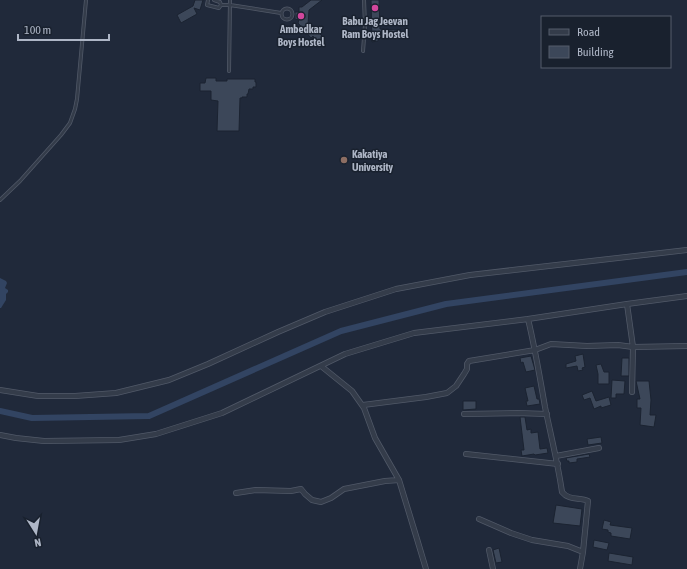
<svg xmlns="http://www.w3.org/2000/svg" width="687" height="569" font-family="'Asap Condensed',sans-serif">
  <rect width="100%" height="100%" fill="#20293a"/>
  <path fill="#324462" d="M0,278L6,281L7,283L5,288L8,290V292L6,294V300L1,308H0Z"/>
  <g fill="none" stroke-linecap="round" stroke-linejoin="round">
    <path stroke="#324462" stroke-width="6" d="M0,411L32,418L149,416L341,331L446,304L687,272"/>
  </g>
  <path fill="#3c4759" stroke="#1b2331" d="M195,0H203L200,10L194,8L197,14L181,23L177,15L193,6Z
    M311,0H322L309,10L308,25L318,34L319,33L324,38L318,43L313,36L311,38L298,23L299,20L295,19V12H299V7H302Z
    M371,0H379L380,29L399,30V36H380L378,41L372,42Z
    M206,78H216V81H227V79H255V82H256V87H253V89H249L248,94H247V97H242V98H240L239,131H217L218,101L211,100V91H200V83H205Z
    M583,354L585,367L582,368L583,370L578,371L577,366L566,368V364L576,361L575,356Z
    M531,356L535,370L526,372L523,362L521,363L520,358Z
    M622,358H629V376H621Z
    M601,364L604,372H609V384H598V374L596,365Z
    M612,380L625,381L624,394H616V398H611Z
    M636,381H649L651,400L650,415H656L654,427L640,425L641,408H637V399H640Z
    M534,386L537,399H539L540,404L527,406L526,401H528L525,388Z
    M592,391L596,401L609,397L611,405L601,408V406L594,409L590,398L584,400L582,395Z
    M463,401H476V409L463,410Z
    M520,417H525L527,430L531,429V433L538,432L540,449L547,448L548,453L535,455L534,454L522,456L521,450H524Z
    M601,437L602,443L588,445L587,439Z
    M589,454L590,457L577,459V462L569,463V461H567L566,458Z
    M556,505L582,509L580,526L553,523Z
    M604,520L611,522L610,525L632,528L630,539L611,536V533L608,532V530L602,529Z
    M594,540L609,543L607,550L593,547Z
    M499,548L502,562L496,563L493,550Z
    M609,553L633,557L632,565L608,561Z"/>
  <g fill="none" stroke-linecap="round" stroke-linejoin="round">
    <g stroke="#515968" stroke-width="4">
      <path id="service" d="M208,0L207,5L219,8L221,5
        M214,0L220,2L221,5H230L281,13
        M281.5 14a5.5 5.5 0 1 1 11 0a5.5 5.5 0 1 1-11 0Z
        M363,51L365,25L364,0
        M229,71L230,0
        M0,200L20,181L61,135L70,123L75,109L77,99L86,0"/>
    </g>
    <g stroke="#515968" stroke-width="6">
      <path id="minor" d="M627,304L633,347L632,392
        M528,319C535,348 540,378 545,407C551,436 558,464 562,492C569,501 580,497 588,501L583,552L580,569
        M321,366L352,391L364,408L375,438L399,480L417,539L426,569
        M0,390L38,396H75L116,393L169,380L208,364L278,332L325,312L396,289L470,275L687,250
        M363,405L426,397L447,393L456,386L464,374L467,369V364L469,361L535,350L551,344L587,346L618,345L633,347L687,346
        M464,414L517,413L547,414
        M0,435L16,438L44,441L119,440L156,434L222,413L345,354L414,333L528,319L627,304L687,296
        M466,454L558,464
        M556,456L599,448
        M236,493L256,490L291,491L301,489L305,494L312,500L321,502L331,498L344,489L385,481L399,480
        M479,519L511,533L532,540L568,546L583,552
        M489,550L493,569"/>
    </g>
    <use href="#service" stroke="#343c4a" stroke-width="2.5"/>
    <use href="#minor" stroke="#343c4a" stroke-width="4.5"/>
  </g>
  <g fill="#d1479c" stroke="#19212e" stroke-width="1.5">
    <circle cx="375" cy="8" r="4"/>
    <circle cx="301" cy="16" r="4"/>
  </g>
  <circle fill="#8d6e63" stroke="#19212e" stroke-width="1.5" cx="344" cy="160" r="4"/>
  <g text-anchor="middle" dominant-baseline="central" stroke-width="3" stroke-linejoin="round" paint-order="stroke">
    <g font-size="11" font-weight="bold" fill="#aeb6c6" stroke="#19212e">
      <text x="375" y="21">Babu Jag Jeevan<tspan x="375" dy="13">Ram Boys Hostel</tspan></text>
      <text x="301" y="29">Ambedkar<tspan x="301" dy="13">Boys Hostel</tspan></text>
      <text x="352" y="154" text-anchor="start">Kakatiya<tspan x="352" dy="13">University</tspan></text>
    </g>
  </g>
  <rect x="541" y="16" width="130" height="52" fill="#19212e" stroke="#555d6b"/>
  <rect x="549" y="29" width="20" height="6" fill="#343c4a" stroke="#555d6b"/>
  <text x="577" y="36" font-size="12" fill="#aeb6c6">Road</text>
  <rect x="549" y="46" width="20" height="12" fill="#3c4759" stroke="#555d6b"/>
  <text x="577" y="56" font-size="12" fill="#aeb6c6">Building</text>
  <g transform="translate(36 533) rotate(169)" stroke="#19212e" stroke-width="3" paint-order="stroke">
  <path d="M0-3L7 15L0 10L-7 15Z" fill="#aeb6c6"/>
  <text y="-6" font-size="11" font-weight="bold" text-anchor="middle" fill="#aeb6c6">N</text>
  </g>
  <path d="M18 34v6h91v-6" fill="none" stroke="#aeb6c6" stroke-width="2"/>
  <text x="24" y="34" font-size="12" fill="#aeb6c6" stroke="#19212e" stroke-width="3" paint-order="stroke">100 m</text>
</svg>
